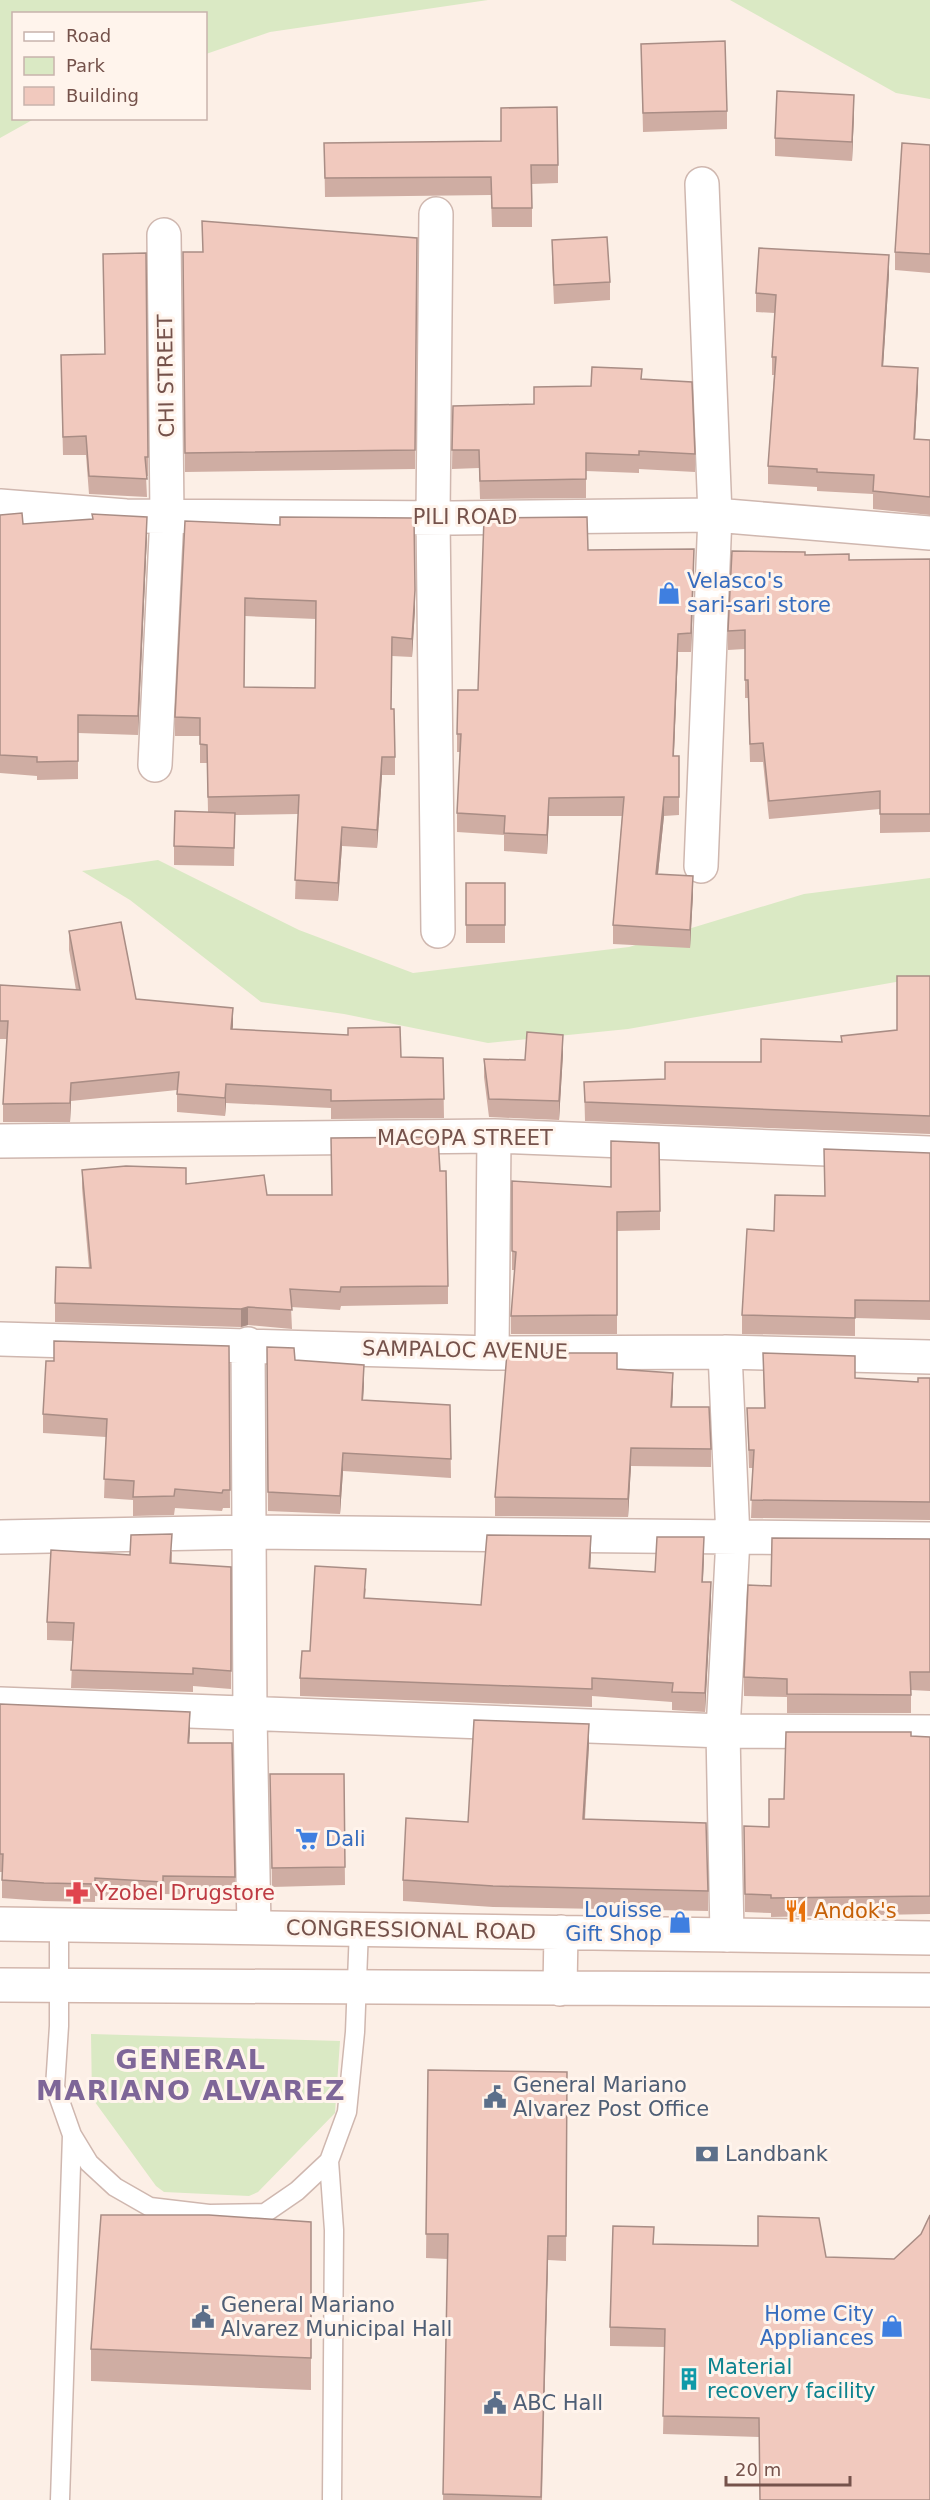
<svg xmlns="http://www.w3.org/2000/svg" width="930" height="2500" font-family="'DejaVu Sans',sans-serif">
  <rect width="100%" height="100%" fill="#fcefe6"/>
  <path fill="#dae9c4" d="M0,0H488L270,32L206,54V14H14V118L34,119L0,138Z
    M730,0H930V99L896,93Z
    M158,860L299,930L413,973L629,947L804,894L930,878V976L628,1029L488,1043L344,1014L261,1002L130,900L82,871Z
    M91,2034L340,2041L335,2113L258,2192L249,2196L164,2192L156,2186L92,2098Z"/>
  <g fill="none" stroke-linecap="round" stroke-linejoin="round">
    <g stroke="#cfb7af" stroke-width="21">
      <path id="lane" d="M59,1925V2026L55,2087L72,2135L89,2163L115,2187L150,2207L209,2214L265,2213L297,2191L329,2161L347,2112L355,2032L359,1929
        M329,2161L334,2230L332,2500
        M60,2500L72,2135"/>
    </g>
    <g stroke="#cfb7af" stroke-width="36">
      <path id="street" d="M436,214L433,517L438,931
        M0,506L126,516L453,518L715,515L930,533
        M155,765L167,516L164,235
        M701,866L715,515L702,184
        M0,1141L494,1136L930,1153
        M0,1339L492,1353L725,1352L930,1357
        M248,1344L250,1715L254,1927
        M725,1352L733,1538L723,1731L727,1935
        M492,1353L494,1136
        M0,1537L249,1532L930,1539
        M0,1704L723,1731L930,1732"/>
    </g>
    <g stroke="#d2b6ac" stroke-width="36">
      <path id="secondary" d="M0,1924L930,1938
        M0,1985L930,1990
        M560,1989L561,1932"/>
    </g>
    <use href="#lane" stroke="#fff" stroke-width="18"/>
    <use href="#street" stroke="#fff" stroke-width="33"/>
    <use href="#secondary" stroke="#fff" stroke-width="33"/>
  </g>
  <path fill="#cfada3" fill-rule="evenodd" d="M641,44L727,111V129L643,132Z
    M854,113L852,161L775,156V138Z
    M324,143L558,165V183L532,184V227H492L491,195L325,197Z
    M930,145V273L895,270V252Z
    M417,238L415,469L185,472L183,252H203Z
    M552,240L610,282V300L554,304L552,259Z
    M103,254L148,457V476H146L147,497L89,494L86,455H63L61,373L105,354Z
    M889,274L883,366L918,387L915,439L930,440V515L873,509V494L817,491V487L768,484V466L774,375H772V357L775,313L756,312V293Z
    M642,379L695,454V472L639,469V473L586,471V498L480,499L479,468L452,469L453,406L534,404L591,386Z
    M0,515L23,524L147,535L138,735L78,733V779L37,780V776L0,773Z
    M185,521L415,609L412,657L392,656L391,709L395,757V775H382L377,848L342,846L338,901L295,899L298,814L235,815L234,866L174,865V846L208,812L207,763H200V736H175V717ZM245,616L316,619L315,688L244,687Z
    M588,550L694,568L691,652H678L674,756H679V815L664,816L658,874L693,894L690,948L613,944V925L622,816H549L547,854L504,851V835L457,832V813L460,752H457V734L478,690Z
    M805,555L849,560L930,559V832L880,833V809L769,819L763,762H750L748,698H745V649L728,650V631Z
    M466,883H505V943H466Z
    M69,931L136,999L232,1029L401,1057L443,1058L444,1118L331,1119V1108L226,1103L225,1116L177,1112V1090L71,1101L70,1122H3V1104L7,1039H0V985L76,990L69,950Z
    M930,976V1134L585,1121L584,1082L665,1079L761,1062L841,1042V1036L897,1030Z
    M563,1054L559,1120L489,1117L484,1077V1059L525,1060Z
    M930,1153V1320L855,1318V1336L742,1334V1315L774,1231L825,1196Z
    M82,1170L267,1195H331L440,1171L448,1286V1304L341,1306L340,1310L291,1307L292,1329L248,1325L241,1327L55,1322V1303L89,1268L82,1188Z
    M512,1181L660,1211V1230L617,1231V1334H511V1316L515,1270H512Z
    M229,1346L230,1508H223L222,1511L175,1508L174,1515L133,1516V1500L104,1498L106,1437L43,1433V1414L54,1361Z
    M267,1347L295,1360L364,1383L363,1400L450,1405L451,1478L343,1471L340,1514L268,1511Z
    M763,1353L855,1378L918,1382L930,1378V1520L751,1518L753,1468H749L747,1408H764Z
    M617,1369L673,1391L672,1407L711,1449V1467L631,1466L628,1517L495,1516V1497Z
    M930,1539V1691L911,1690V1713H787V1697L744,1696V1677L771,1586Z
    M172,1552V1563L231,1567V1689L193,1686V1692L71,1688L73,1641L47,1640V1622L130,1555Z
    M591,1554L590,1568L655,1572L704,1555L703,1582L711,1601L705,1712L672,1710V1702L592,1696V1707L300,1696V1678L310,1651L366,1588L365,1598L481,1605Z
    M0,1704L190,1730L189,1743L235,1877V1895L163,1894V1900L95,1896V1902L44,1901L2,1898V1872H0Z
    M911,1736L930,1737V1914L771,1917V1913L745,1912L744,1826L769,1827L784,1799Z
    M589,1745L585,1819L708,1891V1911L493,1907L403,1901V1880L468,1822Z
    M270,1774H344L345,1885L272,1887Z
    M428,2070L567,2072L566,2261L548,2260L542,2500H443L448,2259L426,2258Z
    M311,2222V2390L91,2381V2349Z
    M654,2244L826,2257L930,2500L759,2437L663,2434L665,2347L610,2346V2327Z"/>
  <path fill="#a98d85" d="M854,95V113L852,161V142Z
    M889,255V274L882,384V366Z
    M918,368V387L914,457V439Z
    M147,517V535L138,735V716Z
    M694,549V568L691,652V633Z
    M415,590V609L412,657V639Z
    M678,634V652L673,774V756Z
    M382,757V775L377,848V830Z
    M664,797V816L656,892V874Z
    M549,798V816L547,854V835Z
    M342,827V846L338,901V883Z
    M693,876V894L690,948V930Z
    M233,1008V1026L231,1048V1029Z
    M563,1035V1054L559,1120V1101Z
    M71,1083V1101L70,1122V1103Z
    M226,1084V1103L225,1116V1098Z
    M248,1307V1325L241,1327V1309Z
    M364,1365V1383L362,1418V1400Z
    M673,1373V1391L671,1425V1407Z
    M631,1448V1466L628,1517V1499Z
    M343,1453V1471L340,1514V1496Z
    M591,1536V1554L589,1587V1568Z
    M704,1537V1555L702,1600V1582Z
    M711,1582V1601L705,1712V1693Z
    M190,1712V1730L188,1761V1743Z
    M589,1724V1745L583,1840V1819Z
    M548,2236V2260L541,2500Z"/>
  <path fill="#f1c9be" stroke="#a98d85" stroke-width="1.5" fill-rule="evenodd" d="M725,41L727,111L643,113L641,44Z
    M777,91L854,95L852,142L775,138Z
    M557,107L558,165H531L532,208H492L491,177L325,178L324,143L501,141V108Z
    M902,143L930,145V254L895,252Z
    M202,221L417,238L415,450L185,453L183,252H203Z
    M607,237L610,282L554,285L552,240Z
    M759,248L889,255L882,366L918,368L914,439L930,440V497L873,491L874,475L817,472V469L768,466L776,357H772L776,295L756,293Z
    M146,253L148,457H145L147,479L89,476L86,436L63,437L61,355L105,354L103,254Z
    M592,367L642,369L641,379L692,382L695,454L639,451V455L586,453V479L480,481L479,450H452L453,406L534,404V387L591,386Z
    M22,513L23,524L93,519L92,514L147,517L138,716L78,715V761L37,762V757L0,755V515Z
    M280,517L414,518L415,590L412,639L392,637L391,709H394L395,757H382L377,830L342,827L338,883L295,880L299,795L208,797L207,745L200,744V718L175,717L185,521L280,525ZM245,598L316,601L315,688L244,687Z
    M587,517L588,550L694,549L691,633L678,634L673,756H679V797H664L656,874L693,876L690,930L613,925L624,797L549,798L547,835L504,833L505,816L457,813L461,734H457L458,690H478L484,518Z
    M732,551L805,552V555L849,554V560L930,559V814H880V791L769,801L763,743L750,744L748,680H745V630L728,631Z
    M175,811L235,813L234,848L174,846Z
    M466,883H505V925H466Z
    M121,922L136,999L233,1008L231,1029L348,1035V1028L400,1027L401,1057L443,1058L444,1099L331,1101V1090L226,1084L225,1098L177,1094L179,1072L71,1083L70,1103L3,1104L8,1021H0V985L80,990L69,931Z
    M897,976H930V1116L585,1102L584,1082L665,1079V1062H761V1039L842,1042L841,1036L897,1030Z
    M527,1032L563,1035L559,1101L489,1099L484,1059L525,1060Z
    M438,1137L440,1171H446L448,1286L341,1287L340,1292L290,1289L292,1310L248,1307L241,1309L55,1303L56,1267L91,1268L82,1170L126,1166L186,1168V1184L264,1175L267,1195H332L331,1138Z
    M611,1141L659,1143L660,1211L617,1212V1315L511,1316L516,1252L512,1251V1181L611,1187Z
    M824,1149L930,1153V1301L855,1300V1318L742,1315L747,1229L774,1231L775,1195L825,1196Z
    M54,1341L229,1346L230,1490H223L222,1493L175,1489L174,1496L133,1497L134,1481L104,1479L107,1419L43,1414L46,1361H54Z
    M267,1347L294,1348L295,1360L364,1365L362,1400L450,1405L451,1459L343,1453L340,1496L268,1492Z
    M507,1353H617V1369L673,1373L671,1407H709L711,1449L631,1448L628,1499L495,1497Z
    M763,1353L855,1356V1378L918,1382V1378H930V1502L751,1500L754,1450H749L747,1408H765Z
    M172,1534L170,1563L231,1567V1671L193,1668V1674L71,1670L74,1623L47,1622L51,1550L130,1555L131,1535Z
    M487,1535L591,1536L589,1568L655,1572L657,1537H704L702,1582H711L705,1693L672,1692L673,1683L592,1678V1689L300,1678L302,1651H310L315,1566L366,1569L364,1598L481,1605Z
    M772,1538L930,1539V1672H910L911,1695L787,1694V1679L744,1677L748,1585L771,1586Z
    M0,1704L190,1712L188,1743H232L235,1877L163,1876V1882L95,1878V1884L44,1883L2,1880L3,1854H0Z
    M474,1720L589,1724L583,1819L706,1823L708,1891L493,1886L403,1880L406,1818L468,1822Z
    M786,1732H911V1736L930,1737V1896L771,1898V1895L745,1894L744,1826L769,1827V1799H784Z
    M270,1774H344L345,1867L272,1868Z
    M428,2070L567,2072L566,2236H548L541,2497L443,2494L448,2234H426Z
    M101,2215H209L311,2222V2358L91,2349Z
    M930,2215V2500H760L759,2418L663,2416L665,2329L610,2327L613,2226L654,2227L653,2244L758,2246V2216L819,2218L826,2257L894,2259L921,2234Z"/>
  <defs>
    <g id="shop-bare" transform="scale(1.8)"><path d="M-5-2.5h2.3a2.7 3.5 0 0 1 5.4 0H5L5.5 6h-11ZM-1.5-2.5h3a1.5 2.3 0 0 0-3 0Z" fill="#3f7fe0" stroke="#fff4ec" stroke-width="2.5" paint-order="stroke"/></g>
    <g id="supermarket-bare" transform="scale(1.8)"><path d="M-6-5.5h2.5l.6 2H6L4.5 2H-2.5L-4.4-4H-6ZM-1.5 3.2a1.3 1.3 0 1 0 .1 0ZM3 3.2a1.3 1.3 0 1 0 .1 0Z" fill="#3f7fe0" stroke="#fff4ec" stroke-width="2.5" paint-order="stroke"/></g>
    <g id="pharmacy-bare" transform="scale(1.8)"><path d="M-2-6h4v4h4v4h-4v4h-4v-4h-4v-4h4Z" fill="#e0444e" stroke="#fff4ec" stroke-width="2.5" paint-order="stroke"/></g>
    <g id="restaurant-bare" transform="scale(1.8)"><path d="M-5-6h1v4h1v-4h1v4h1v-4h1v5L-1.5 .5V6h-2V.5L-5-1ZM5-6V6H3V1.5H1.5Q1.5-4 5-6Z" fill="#e8710a" stroke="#fff4ec" stroke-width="2.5" paint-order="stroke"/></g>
    <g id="civic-bare" transform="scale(1.8)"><path d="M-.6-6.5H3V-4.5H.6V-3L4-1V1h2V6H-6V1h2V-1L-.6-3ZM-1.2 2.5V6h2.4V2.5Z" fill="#5c6f8a" stroke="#fff4ec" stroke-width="2.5" paint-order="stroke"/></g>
    <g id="bank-bare" transform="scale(1.8)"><path d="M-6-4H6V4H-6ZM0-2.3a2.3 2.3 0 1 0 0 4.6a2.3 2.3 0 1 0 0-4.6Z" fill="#5c6f8a" stroke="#fff4ec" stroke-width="2.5" paint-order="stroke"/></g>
    <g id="building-bare" transform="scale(1.8)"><path d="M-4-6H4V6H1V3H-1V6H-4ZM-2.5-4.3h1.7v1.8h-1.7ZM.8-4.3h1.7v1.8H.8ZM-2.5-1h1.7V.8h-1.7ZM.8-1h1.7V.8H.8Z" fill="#0f9aa8" stroke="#fff4ec" stroke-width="2.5" paint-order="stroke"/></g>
  </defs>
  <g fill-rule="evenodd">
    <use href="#shop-bare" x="669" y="593"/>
    <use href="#supermarket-bare" x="307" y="1839"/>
    <use href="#pharmacy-bare" x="77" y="1893"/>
    <use href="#restaurant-bare" x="796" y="1911"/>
    <use href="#shop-bare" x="680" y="1922"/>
    <use href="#civic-bare" x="495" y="2097"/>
    <use href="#bank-bare" x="707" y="2154"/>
    <use href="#civic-bare" x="203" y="2317"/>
    <use href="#shop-bare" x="892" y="2326"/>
    <use href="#building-bare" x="689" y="2379"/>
    <use href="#civic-bare" x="495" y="2403"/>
  </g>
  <g text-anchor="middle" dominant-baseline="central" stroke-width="6" stroke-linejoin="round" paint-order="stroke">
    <g font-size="21" fill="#75524b" stroke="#fff4ec">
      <text transform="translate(166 376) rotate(-91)">CHI STREET</text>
      <text x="465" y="517">PILI ROAD</text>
      <text x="465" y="1138">MACOPA STREET</text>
      <text transform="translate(465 1350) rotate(1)">SAMPALOC AVENUE</text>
      <text transform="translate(411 1930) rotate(1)">CONGRESSIONAL ROAD</text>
    </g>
    <g font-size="21" fill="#366cbe" stroke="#fff4ec" text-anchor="start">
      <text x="687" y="581">Velasco's<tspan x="687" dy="24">sari-sari store</tspan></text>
      <text x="325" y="1839">Dali</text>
      <text x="662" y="1910" text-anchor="end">Louisse<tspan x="662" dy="24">Gift Shop</tspan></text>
      <text x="874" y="2314" text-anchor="end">Home City<tspan x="874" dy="24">Appliances</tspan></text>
    </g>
    <g font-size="21" fill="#be3a42" stroke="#fff4ec" text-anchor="start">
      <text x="95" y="1893">Yzobel Drugstore</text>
    </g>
    <g font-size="21" fill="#c56008" stroke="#fff4ec" text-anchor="start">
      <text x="814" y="1911">Andok's</text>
    </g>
    <g font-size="21" fill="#4e5e75" stroke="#fff4ec" text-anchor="start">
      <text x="513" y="2085">General Mariano<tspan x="513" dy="24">Alvarez Post Office</tspan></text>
      <text x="725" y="2154">Landbank</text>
      <text x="221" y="2305">General Mariano<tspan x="221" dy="24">Alvarez Municipal Hall</tspan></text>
      <text x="513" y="2403">ABC Hall</text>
    </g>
    <g font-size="21" fill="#0d838f" stroke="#fff4ec" text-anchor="start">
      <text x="707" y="2367">Material<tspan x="707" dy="24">recovery facility</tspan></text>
    </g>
    <g font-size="27" font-weight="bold" letter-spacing="1.5" fill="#7e6698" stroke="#fff4ec">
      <text x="191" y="2059">GENERAL<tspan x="191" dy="31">MARIANO ALVAREZ</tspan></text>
    </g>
  </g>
  <rect x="12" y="12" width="195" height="108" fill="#fff4ec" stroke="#c8b3ac" stroke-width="1.5"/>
  <rect x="24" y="32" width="30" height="9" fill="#ffffff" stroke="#c8b3ac" stroke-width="1.5"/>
  <text x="66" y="42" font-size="18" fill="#75524b">Road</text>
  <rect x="24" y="57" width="30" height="18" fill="#dae9c4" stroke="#c8b3ac" stroke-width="1.5"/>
  <text x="66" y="72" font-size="18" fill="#75524b">Park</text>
  <rect x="24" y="87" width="30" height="18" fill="#f1c9be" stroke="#c8b3ac" stroke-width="1.5"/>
  <text x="66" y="102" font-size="18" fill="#75524b">Building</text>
  <path d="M726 2476v9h124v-9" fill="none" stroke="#75524b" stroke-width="3"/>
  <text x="735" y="2476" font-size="18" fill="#75524b" stroke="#fff4ec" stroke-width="4.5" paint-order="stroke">20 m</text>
</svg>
